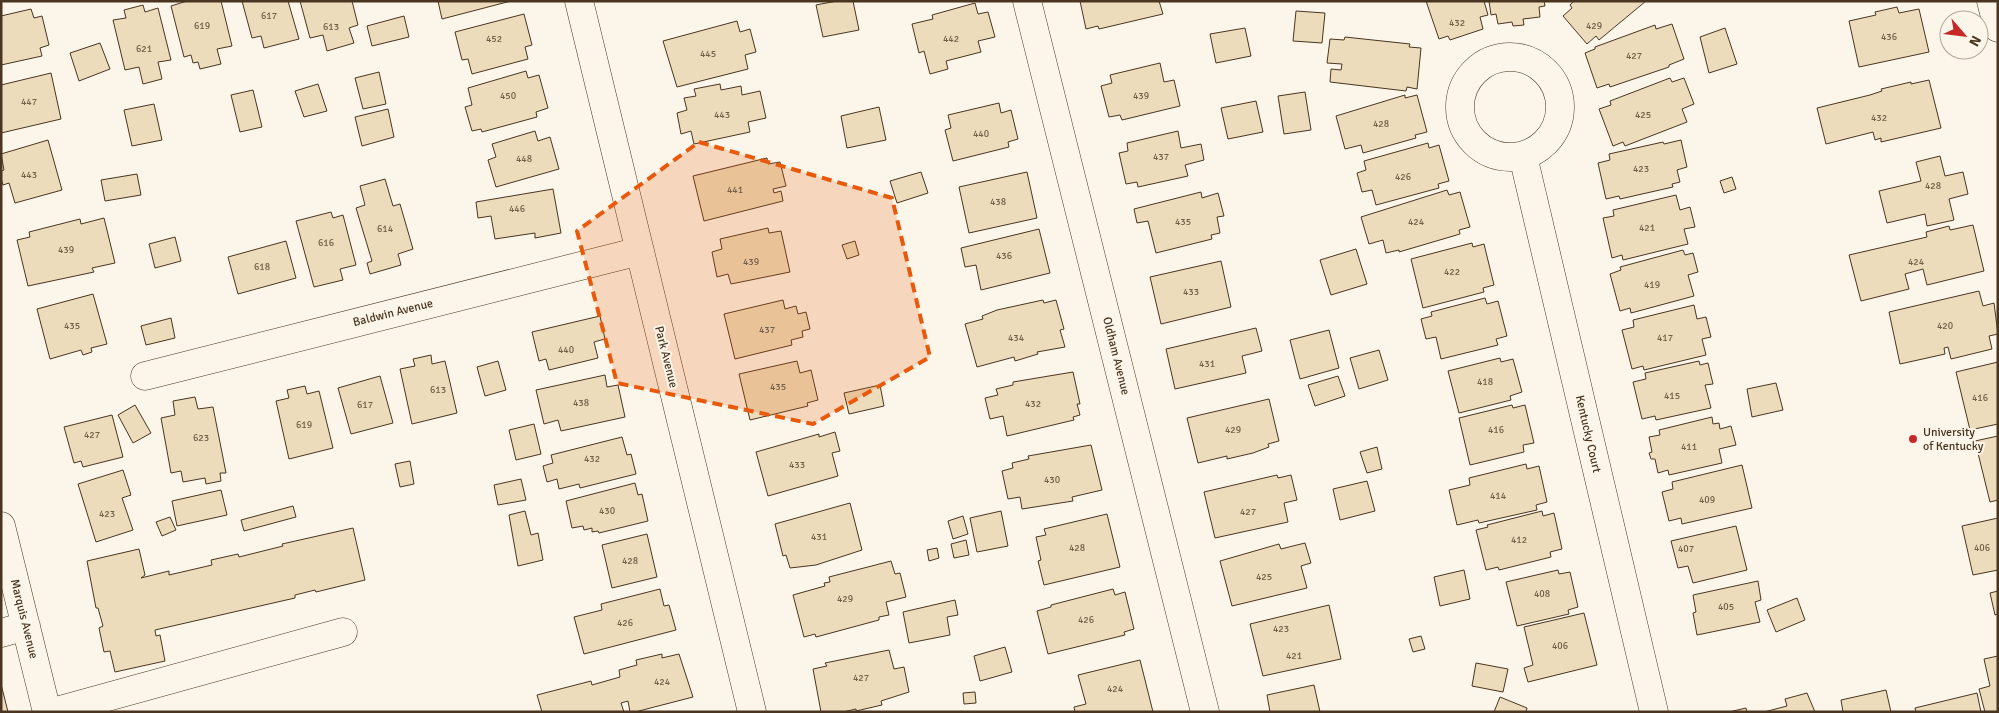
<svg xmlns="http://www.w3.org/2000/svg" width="1999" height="713" font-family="Signika,sans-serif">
  <rect width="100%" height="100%" fill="#fbf6e9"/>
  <path fill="#ecdcbc" stroke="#4a3520" d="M221,1L232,46L217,49L221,64L200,69L198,62L193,63L191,55L184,57L171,6L187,1Z
    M242,1H288L299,39L264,48L261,36L252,38Z
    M300,1H352L358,25L349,28L354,43L327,51L323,35L310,38Z
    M438,1H511L442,19Z
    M837,1H853L859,30L823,37L816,5Z
    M1080,1H1159L1163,14L1099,29L1098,26L1086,29Z
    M1426,1H1484L1488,15L1480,17L1483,29L1450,40L1448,36L1439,39Z
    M1489,1H1544L1545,6L1539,7L1540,17L1523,19L1524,25L1513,26L1512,22L1498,24L1496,14L1491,15Z
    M1574,1H1646L1599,40L1596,36L1587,44L1563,16L1572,8L1570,5Z
    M975,3L978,14L988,12L995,37L978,41L981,52L946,61L948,69L930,74L924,51L919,53L912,24L933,19L932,15Z
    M143,5L145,12L158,8L171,60L158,62L162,79L143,84L139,67L125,70L113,20L126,18L124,10Z
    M1897,7L1899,13L1919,9L1929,52L1859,67L1849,21L1876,15L1875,12Z
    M31,9L34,18L42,16L49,45L40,48L42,56L1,65V16Z
    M1296,11L1325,13L1322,43L1293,41Z
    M524,14L532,45L525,47L528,59L472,74L468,59L462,60L455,32Z
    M404,16L409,37L372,46L367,26Z
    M737,21L740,32L750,29L756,52L745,55L748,69L677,87L663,41Z
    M1672,24L1684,59L1669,65V67L1610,87L1609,84L1597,88L1585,53L1595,49V47L1655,25L1656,29Z
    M1245,28L1251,56L1216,63L1210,34Z
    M1725,28L1737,64L1709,73L1700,37Z
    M1345,37L1410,44L1409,47L1421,48L1417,89L1407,87L1406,91L1330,82L1331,69L1341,70L1342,64L1327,63L1330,39L1344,40Z
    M100,43L110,69L79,81L70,53Z
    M1160,63L1164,82L1174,80L1180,106L1122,120L1120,115L1109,117L1101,86L1112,83L1110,75Z
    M526,71L528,78L539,75L548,108L536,112L537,117L482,132L481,129L472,131L465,107L472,105L468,88Z
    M379,72L386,104L363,109L355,78Z
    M51,73L61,119L1,133V85Z
    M1670,78L1672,82L1684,78L1694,104L1682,109L1687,122L1625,146L1623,142L1613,146L1599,109L1611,105L1610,101Z
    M1929,80L1941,128L1881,142V138L1875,140L1873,132L1826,144L1817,108L1870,95L1882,91L1881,89L1911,82V84Z
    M318,84L327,111L304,117L295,91Z
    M720,84L721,90L741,86L742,95L760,91L766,118L748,122L750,132L694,144L691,131L681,134L677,113L687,110L684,98L696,96L694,89Z
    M253,90L262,127L240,132L231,95Z
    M1305,92L1311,130L1284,134L1278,96Z
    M1405,95V98L1417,95L1427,132L1415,135L1416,138L1363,153L1361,145L1345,149L1336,116Z
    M1256,101L1263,132L1228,139L1221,108Z
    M999,103L1001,113L1011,110L1018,139L1008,142L1009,147L953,161L945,130L951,128L948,115Z
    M154,104L162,140L132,146L124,110Z
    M879,107L886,140L847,148L841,116Z
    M388,109L394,137L362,146L355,117Z
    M535,131L538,141L550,137L559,169L496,187L488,160L496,157L492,144Z
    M1178,131L1181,148L1201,144L1204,160L1185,165L1188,176L1138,187L1137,182L1126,184L1119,153L1128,151L1127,143Z
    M48,140L62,190L15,203L9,183L3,185L1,178V171L4,170L1,154Z
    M1681,140L1687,167L1677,170L1680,182L1672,184L1673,187L1620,199L1619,196L1606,199L1598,163L1610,160L1609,154L1663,142L1664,144Z
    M1428,143L1429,148L1439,145L1449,181L1438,184L1439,188L1376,205L1372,190L1362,192L1357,173L1366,170L1364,161Z
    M1940,156L1945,176L1963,172L1968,194L1949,199L1954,220L1927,226L1925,214L1887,223L1879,191L1921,181L1916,162Z
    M767,158L768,164L780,162L786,186L773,189L774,193L781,191L783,201L704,221L693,176Z
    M921,172L928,193L897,203L890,181Z
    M1027,172L1037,218L969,233L959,187Z
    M137,174L141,195L105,201L101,180Z
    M1732,177L1736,189L1724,193L1720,181Z
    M385,179L393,206L400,204L413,249L398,254L401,265L370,274L367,263L372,261L356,208L365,205L360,186Z
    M553,189L561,233L535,238V233L495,239L491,216L478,218L476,202Z
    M1447,190L1449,195L1460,192L1470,227L1459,230L1460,234L1399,252V250L1386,253L1383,240L1369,244L1361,217Z
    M1201,192L1202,198L1218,193L1224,216L1217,217L1220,233L1211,235L1212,239L1156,253L1148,221L1137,223L1134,209Z
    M1676,195L1680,210L1690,207L1695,227L1684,229L1688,244L1623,260L1622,255L1612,258L1603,218L1614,216L1613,210Z
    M331,212L333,218L343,215L356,265L340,269L343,280L314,287L296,221Z
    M104,218L115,263L92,268L94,272L28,286L17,240L30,237L29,232L80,219L81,224Z
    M1973,225L1984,271L1927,285L1923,269L1905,274L1909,289L1861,301L1849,255L1927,237L1926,232L1949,226L1950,230Z
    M768,228L769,233L781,231L790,272L731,284L728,274L717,277L712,252L722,249L720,239Z
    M1039,229L1050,273L981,290L976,265L965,267L961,248Z
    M175,237L181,261L155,268L149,244Z
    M286,241L296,278L238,294L228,257Z
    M855,241L859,255L847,259L842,245Z
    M1472,243L1473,247L1484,244L1494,285L1483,288L1484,292L1423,308L1411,259Z
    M1356,249L1367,284L1331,295L1320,260Z
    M1683,250L1685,255L1693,253L1698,272L1688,275L1694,296L1631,313L1630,308L1620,311L1610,274L1621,270L1620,267Z
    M1221,261L1231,307L1161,324L1150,277Z
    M1979,291L1983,306L1994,303L1998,334L1989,336L1992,349L1951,359L1948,347L1944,348L1945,354L1900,364L1889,312Z
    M93,294L107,344L91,348L92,352L83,355L81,350L50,359L37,309Z
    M1485,298L1487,304L1498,301L1507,336L1496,339L1498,345L1441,359L1436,337L1426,339L1421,319L1432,316L1431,312Z
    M783,300L785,309L796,306L798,314L806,312L810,329L802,331L803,337L791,340L792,345L735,359L724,314Z
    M1043,300L1044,303L1056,300L1064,329L1060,330L1065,347L1037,352L1038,354L1015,361L1014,357L977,367L965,324L983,319L982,316L997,310Z
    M1694,305L1697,319L1706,317L1711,337L1702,339L1706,355L1644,370L1643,366L1632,369L1622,330L1634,327L1633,320Z
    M600,316L605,339L594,342L598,358L549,370L546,359L539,361L532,332Z
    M171,318L175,338L146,345L141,326Z
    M1256,328L1262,351L1242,356L1246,373L1175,389L1166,349Z
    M1329,330L1339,368L1300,379L1290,340Z
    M1379,350L1388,380L1359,389L1350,358Z
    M431,355L432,364L445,361L457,413L412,424L400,369L415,366L413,359Z
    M1500,358L1501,362L1513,359L1522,392L1510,396L1511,400L1459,413L1448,371Z
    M498,361L506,390L485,396L477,367Z
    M797,361L800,373L811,370L818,400L807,403L808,406L750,420L739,374Z
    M1699,361L1700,365L1708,363L1713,384L1705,385L1711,408L1656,420L1655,416L1642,419L1633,382L1646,379L1645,373Z
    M1998,362V424L1970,430L1956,372Z
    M1073,372L1080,404H1077L1080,415L1073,417L1074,420L1007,436L1003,416L990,419L985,398L998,395L996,389L1013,385V382Z
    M605,375L607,387L618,385L625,417L561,431L558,420L544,424L536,390Z
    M380,376L393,423L351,434L338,388Z
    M1338,376L1345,396L1315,406L1308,385Z
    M1776,383L1783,410L1752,417L1747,389Z
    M880,385L884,406L849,414L844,393Z
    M305,386L307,394L319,391L333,448L289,459L276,401L289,398L287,390Z
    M195,397L198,409L213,407L226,473H220L221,481L206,484L205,478L183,482L181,471L171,473L161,418L175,415L173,401Z
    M1269,399L1279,441L1268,444L1269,447L1253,453L1227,459V456L1198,463L1187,418Z
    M135,405L151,433L133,443L118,415Z
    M1512,405L1513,408L1525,405L1534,443L1523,445L1524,452L1470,465L1459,418Z
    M112,415L123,457L83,467L81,461L74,463L64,427Z
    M1712,417L1713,424L1719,423L1720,429L1731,426L1736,445L1719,449L1722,463L1669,475L1668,470L1658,473L1655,459H1651L1649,453L1652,452L1649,437L1660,435L1659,430Z
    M534,424L541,454L516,460L509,430Z
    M835,432L840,451L832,453L838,476L768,496L756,452L819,434V437Z
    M1998,436V500L1990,502L1975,441Z
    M622,437L627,455L631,454L636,474L580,488L579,484L559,489L557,479L547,482L543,466L553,463L551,455Z
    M1091,445L1102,490L1072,497L1073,501L1022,509L1020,497L1008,499L1002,471L1013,468L1012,463L1029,459L1028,456Z
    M1377,447L1382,469L1367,473L1360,452Z
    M410,461L414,484L400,487L395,464Z
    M1526,464L1527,469L1539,466L1547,502L1536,505L1537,510L1479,523L1478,520L1457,525L1449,490L1470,485L1469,478Z
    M1742,465L1752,508L1682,524L1681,518L1669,521L1662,492L1673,489L1672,482Z
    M123,470L131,495L122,498L133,530L96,542L78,484Z
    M1277,475L1278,478L1291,475L1297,500L1284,503L1288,522L1215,538L1204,492Z
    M521,479L526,500L498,505L494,485Z
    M1367,481L1375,511L1340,520L1333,489Z
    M635,483L638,495L642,494L648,521L599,533L598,531L592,532V528L584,530L583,526L572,528L566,501Z
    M221,490L227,515L177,526L172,501Z
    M850,503L862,550L816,565L790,568L786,555L783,556L775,524Z
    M293,506L296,517L244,531L241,520Z
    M525,511L531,535L538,533L543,560L518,566L509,515Z
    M1001,511L1008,546L977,552L970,518Z
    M1542,511L1543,516L1554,513L1562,549L1550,552L1551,557L1499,570L1498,567L1486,570L1476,530L1488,527L1487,525Z
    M1107,514L1120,567L1044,585L1038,561L1041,560L1036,537L1046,535L1044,529Z
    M963,516L968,534L953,539L948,521Z
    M170,517L176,530L162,536L156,522Z
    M1998,518V570L1973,575L1962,526Z
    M1736,526L1747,570L1693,583L1688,566L1678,568L1671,541Z
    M353,528L365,580L316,592L315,590L295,595V598L155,630L156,636L160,635L165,661L115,672L110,651L104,652L99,628L103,626L98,608H96L87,561L139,549L145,575L141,578L169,571V575L212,565L211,560L238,554L239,557L283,546L282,544Z
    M647,534L657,577L612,588L602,545Z
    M966,540L969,555L954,558L951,544Z
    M1305,543L1311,563L1301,566L1307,588L1232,606L1220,561L1279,544L1281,549Z
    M937,548L939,558L929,561L927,550Z
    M891,561L895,574L900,573L906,597L886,602L889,615L879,617V620L816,637L815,634L804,637L793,595L825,586L824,583L830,582L829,577Z
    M1464,570L1470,599L1440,606L1434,577Z
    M1558,570L1559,574L1570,572L1578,607L1568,610L1569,614L1517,626L1506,582Z
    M1758,581L1761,600L1755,602L1760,622L1697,635L1693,613L1696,612L1693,595Z
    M660,589L664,606L669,605L676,630L584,654L574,617L602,610L601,604Z
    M1113,589L1115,595L1125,592L1134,629L1124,632L1125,635L1048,654L1037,611L1051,607V605Z
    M1998,591V614L1995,615L1990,593Z
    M1797,598L1805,620L1776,632L1767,610Z
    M955,600L958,615L947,617L950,635L909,643L903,612Z
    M1329,605L1341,659L1263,676L1250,624Z
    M1584,613L1597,665L1528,682L1524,668L1533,665L1524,627Z
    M1421,636L1425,649L1413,652L1409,639Z
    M1005,647L1012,672L980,681L974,656Z
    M889,650L894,669L904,667L909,692L881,701L882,705L856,711V709L843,712H821L813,669L827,666L825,663Z
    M662,654V658L679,654L693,697L635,712H630L628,701L621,703L624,712H542L537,695L591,681L592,685L620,677L619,670L637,665L636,660Z
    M1998,656V712H1985L1979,689L1990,686L1984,659Z
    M1140,660L1153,712H1075L1074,707L1086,704L1078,675Z
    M1476,663L1508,669L1503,692L1472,686Z
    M1,684L8,712H1Z
    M1314,685L1320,712H1270L1267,695Z
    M1886,690L1891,712H1843L1841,700Z
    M975,692L976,703L964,704L963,693Z
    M1807,693L1815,712H1764L1787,706L1785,699Z
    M1977,693L1981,712H1916L1915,708Z
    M1500,697L1527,708L1526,712H1494Z
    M1746,708L1747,712H1729Z"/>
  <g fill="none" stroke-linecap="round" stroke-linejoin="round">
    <g stroke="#4a3520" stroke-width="29">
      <path id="minor" d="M579,1L752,712
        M1027,1L1205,712
        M1991,1L1998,28
        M1460 107a50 50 0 1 1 100 0a50 50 0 1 1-100 0Z
        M1523,156L1654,712
        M145,376L640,251
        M1,526L47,712
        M1,633L26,626
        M53,712L343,632"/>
    </g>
    <use href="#minor" stroke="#fbf6e9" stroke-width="28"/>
  </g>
  <path fill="#e8590c" fill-opacity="0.2" stroke="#e8590c" stroke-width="4" stroke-dasharray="10 6" stroke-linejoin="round" d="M699,142L892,198L930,357L813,424L617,383L577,231Z"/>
  <circle fill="#c62828" stroke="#fbf6e9" stroke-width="2" cx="1913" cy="439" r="5"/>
  <g text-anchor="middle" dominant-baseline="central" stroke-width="4" stroke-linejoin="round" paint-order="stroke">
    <g font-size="10" fill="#725f47">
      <text x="269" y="16">617</text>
      <text x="1457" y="23">432</text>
      <text x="202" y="26">619</text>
      <text x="1594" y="26">429</text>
      <text x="331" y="27">613</text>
      <text x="1889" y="37">436</text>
      <text x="494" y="39">452</text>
      <text x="951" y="39">442</text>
      <text x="144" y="49">621</text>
      <text x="708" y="54">445</text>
      <text x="1634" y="56">427</text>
      <text x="508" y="96">450</text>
      <text x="1141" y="96">439</text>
      <text x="29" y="102">447</text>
      <text x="722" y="115">443</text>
      <text x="1643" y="115">425</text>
      <text x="1879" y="118">432</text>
      <text x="1381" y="124">428</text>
      <text x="981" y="134">440</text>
      <text x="1161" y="157">437</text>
      <text x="524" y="159">448</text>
      <text x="1641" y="169">423</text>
      <text x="29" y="175">443</text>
      <text x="1403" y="177">426</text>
      <text x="1933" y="186">428</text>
      <text x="735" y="190">441</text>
      <text x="998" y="202">438</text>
      <text x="517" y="209">446</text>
      <text x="1183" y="222">435</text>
      <text x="1416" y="222">424</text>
      <text x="1647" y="228">421</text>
      <text x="385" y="229">614</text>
      <text x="326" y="243">616</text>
      <text x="66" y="250">439</text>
      <text x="1004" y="256">436</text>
      <text x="751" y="262">439</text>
      <text x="1916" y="262">424</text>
      <text x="262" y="267">618</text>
      <text x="1452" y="272">422</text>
      <text x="1652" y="285">419</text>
      <text x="1191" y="292">433</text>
      <text x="72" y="326">435</text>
      <text x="1945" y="326">420</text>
      <text x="767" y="330">437</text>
      <text x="1016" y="338">434</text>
      <text x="1665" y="338">417</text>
      <text x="566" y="350">440</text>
      <text x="1207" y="364">431</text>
      <text x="1485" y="382">418</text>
      <text x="778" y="387">435</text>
      <text x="438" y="390">613</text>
      <text x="1672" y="396">415</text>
      <text x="1980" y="398">416</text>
      <text x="581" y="403">438</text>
      <text x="1033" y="404">432</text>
      <text x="365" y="405">617</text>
      <text x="304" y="425">619</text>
      <text x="1233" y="430">429</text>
      <text x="1496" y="430">416</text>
      <text x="92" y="435">427</text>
      <text x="201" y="438">623</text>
      <text x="1689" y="447">411</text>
      <text x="592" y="459">432</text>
      <text x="797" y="465">433</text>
      <text x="1052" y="480">430</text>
      <text x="1498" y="496">414</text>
      <text x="1707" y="500">409</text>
      <text x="607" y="511">430</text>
      <text x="1248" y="512">427</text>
      <text x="107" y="514">423</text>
      <text x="819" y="537">431</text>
      <text x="1519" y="540">412</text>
      <text x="1077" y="548">428</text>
      <text x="1982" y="548">406</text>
      <text x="1686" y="549">407</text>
      <text x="630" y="561">428</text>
      <text x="1264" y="577">425</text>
      <text x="1542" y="594">408</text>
      <text x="845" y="599">429</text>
      <text x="1726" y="607">405</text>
      <text x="1086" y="620">426</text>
      <text x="625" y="623">426</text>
      <text x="1281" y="629">423</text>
      <text x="1560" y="646">406</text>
      <text x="1294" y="656">421</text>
      <text x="861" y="678">427</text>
      <text x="662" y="682">424</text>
      <text x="1115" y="689">424</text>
    </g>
    <g font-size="12" fill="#4a3520" stroke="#fbf6e9">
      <text transform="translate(393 313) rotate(-14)">Baldwin Avenue</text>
      <text transform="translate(1116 356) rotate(76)">Oldham Avenue</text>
      <text transform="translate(666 357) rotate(76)">Park Avenue</text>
      <text transform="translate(1588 434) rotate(77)">Kentucky Court</text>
      <text transform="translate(24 619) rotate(76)">Marquis Avenue</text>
    </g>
    <g font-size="12" fill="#4a3520" stroke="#fbf6e9" text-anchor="start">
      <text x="1923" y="432">University<tspan x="1923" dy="14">of Kentucky</tspan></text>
    </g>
  </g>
  <rect width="1999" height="713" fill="none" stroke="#4a3520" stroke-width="5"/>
  <g transform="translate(1964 35) rotate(118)"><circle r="24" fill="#fbf6e9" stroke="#b4a999"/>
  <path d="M0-4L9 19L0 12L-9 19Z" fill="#c62828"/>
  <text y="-8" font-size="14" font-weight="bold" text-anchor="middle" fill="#4a3520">N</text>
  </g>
</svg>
